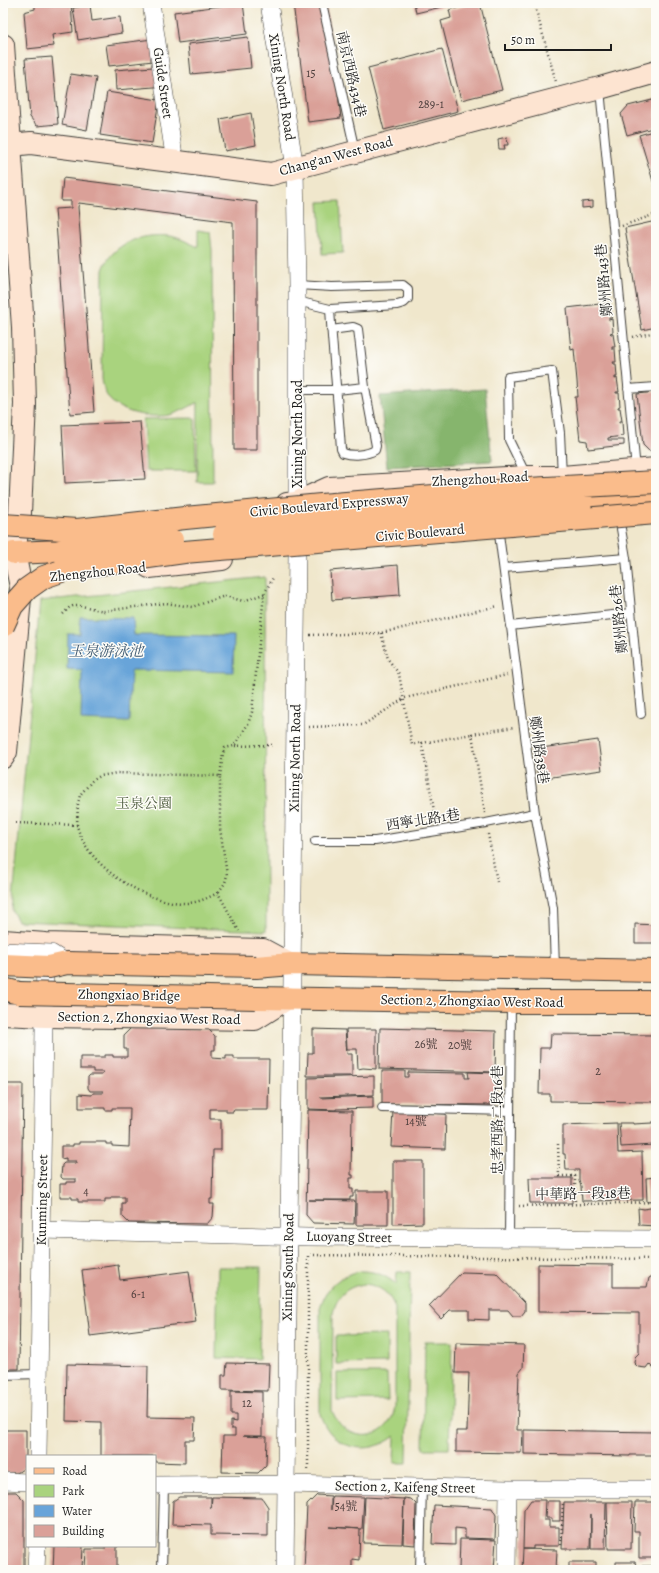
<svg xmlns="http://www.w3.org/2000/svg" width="659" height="1573" font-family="Alegreya,'Noto Serif TC',serif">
  <rect width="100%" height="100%" fill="#fdfcf7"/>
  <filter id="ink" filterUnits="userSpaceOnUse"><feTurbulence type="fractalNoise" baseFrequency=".025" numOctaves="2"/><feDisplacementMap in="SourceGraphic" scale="8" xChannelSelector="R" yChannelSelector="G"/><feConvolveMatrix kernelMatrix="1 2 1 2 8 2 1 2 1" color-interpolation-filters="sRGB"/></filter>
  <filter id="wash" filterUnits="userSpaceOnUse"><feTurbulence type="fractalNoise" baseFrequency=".012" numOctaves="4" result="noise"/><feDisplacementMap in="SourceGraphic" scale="16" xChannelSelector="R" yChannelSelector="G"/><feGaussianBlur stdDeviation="0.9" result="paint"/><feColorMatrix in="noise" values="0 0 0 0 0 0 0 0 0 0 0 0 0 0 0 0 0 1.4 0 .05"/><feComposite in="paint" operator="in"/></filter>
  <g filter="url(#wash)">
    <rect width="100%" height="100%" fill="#f0e7cc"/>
    <path fill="#a9d37e" stroke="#62784d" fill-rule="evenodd" d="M340,201L343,253L322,254L319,202Z
      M198,230L210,232L212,250L213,482H197L198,402C187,408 174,416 161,416C145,417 120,412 109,399C105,393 103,387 102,379L103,270C112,243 142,233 169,236C179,237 189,243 198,247Z
      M195,418L196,471H146L143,419Z
      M265,577L266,931L18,921L12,911L40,601Z
      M218,1267H261L259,1359L216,1358Z
      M361,1271C375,1271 385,1275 396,1284L397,1272H410L407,1463H394L395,1436C367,1458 331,1449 320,1414V1308C326,1287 339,1275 361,1271ZM365,1284C380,1286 390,1293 395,1308V1406C390,1444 344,1445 332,1410L333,1314C336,1296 347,1286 365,1284Z
      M387,1335V1363L336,1364V1336Z
      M425,1342H452L449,1449H423Z
      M337,1373H387L388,1400L337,1401Z"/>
    <path fill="#86b56d" stroke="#516844" d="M485,389L492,461L387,467L380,396Z"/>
    <path fill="#68a4d9" stroke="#42607a" d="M80,617L133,618L134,635L234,636L233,672L131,670L129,722L81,720L82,670L67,669L68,634H80Z"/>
    <g id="blocks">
      <path fill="#daa098" d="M35,3H71L73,32L52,35L54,46L27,49L24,12L35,9Z
        M243,3L247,34L178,43L174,12Z
        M293,3H326L341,118L308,122Z
        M414,3H454V4L416,13Z
        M476,3H480L502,90L461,100L441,21L451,18L449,10Z
        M90,5L92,21L120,17L122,33L78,40L73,8Z
        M248,37L251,68L191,74L188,44Z
        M160,38L162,60L109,66L106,45Z
        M442,49L458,111L384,130L368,68Z
        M52,57L58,124L37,126L30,117L25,59Z
        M165,66L166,86L116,90L115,70Z
        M71,74L96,78L87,130L62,125Z
        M107,92L159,100L152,143L100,135Z
        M656,99V127L627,135L621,114L628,106Z
        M251,113L256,145L225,151L220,119Z
        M656,130V191L639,135Z
        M507,137L508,145H504L505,149H499L498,139Z
        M63,178L257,202V450H234L233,222L79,203L78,207L94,412L70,414L55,209L71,208V201H61Z
        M593,201V207L582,208V202Z
        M656,221V327L642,330L625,228Z
        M608,303V305H610L612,318H609V320L612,319L613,332L610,333L611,334H613L615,347H612V349H615L616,362H613L614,364H616L617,377H615V379L617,378L619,392H616V393H619L620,406L618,407V408H620L622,421H619V423L622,422L623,436L608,438V440H624V445L588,449L587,441L580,440L575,397H578L577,381L574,349L571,350L567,308Z
        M656,392V450L649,451L643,445L637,394Z
        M140,422L145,479L65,483L62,425Z
        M398,565L400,595L332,600L330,571Z
        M598,740L602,770L538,779L534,749Z
        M635,924L656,925V943H635Z
        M131,1028L208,1029L215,1036V1050H212V1058L226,1059V1056H234V1059H269L268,1110H233V1112H226V1109H210V1119H221V1150H213L212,1199H210V1204H214L213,1217L207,1224L129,1223L122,1216V1203H125V1197H111V1199H105V1202H78V1199H72V1197H60V1184H66V1182H76V1179H63L61,1177L62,1165L64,1163H76V1161H66V1158L61,1159V1146H73V1144H79V1142H106V1144H112V1146L129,1147L130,1108H112V1110H105V1108H79V1094L92,1095L93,1093H103V1091H90L88,1088V1077L90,1075H102L103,1072H93V1069H80V1057H105V1055H113V1057H127V1049H124V1035Z
        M380,1028L496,1031L495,1072L379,1069Z
        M313,1029L345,1030L347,1054H352V1076H307L308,1053H313Z
        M346,1029H376V1069L363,1068L358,1069L357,1049H347Z
        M551,1034L656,1035V1102L550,1101V1094H539L540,1048H550Z
        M382,1071H405V1077H408V1072L465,1073V1078H469L468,1072L497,1073V1099L490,1103V1105L382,1104Z
        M374,1076V1095L321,1097V1098L373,1096V1108L336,1109V1110L308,1109V1078Z
        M3,1084H23L19,1369H3Z
        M308,1110L352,1111L351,1175H353V1178H350V1189H353V1197H350V1200H309L355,1201L354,1224L313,1223L306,1215Z
        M393,1111L446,1114L445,1149L391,1147Z
        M652,1122H656V1147H653V1145L621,1147L619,1123H633V1124L652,1123Z
        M617,1123L618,1153L642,1152L643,1200L582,1201L581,1186L579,1181V1170H566L565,1154H563V1125Z
        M393,1161H423V1223L393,1224Z
        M656,1177V1201L647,1202L646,1178Z
        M529,1178H572V1203H530Z
        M356,1191H388V1225H356Z
        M656,1207V1226L639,1225L638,1208L644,1209Z
        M538,1264L613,1265V1287H647L649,1278L656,1274V1371L649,1364L646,1368L638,1367L634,1363L635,1357L639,1353V1313L538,1312Z
        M118,1265L120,1280L189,1271L196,1322L90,1336L82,1270Z
        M462,1272L496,1273L525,1303V1311L521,1316H513L508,1310H489V1320L469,1319V1310H450L441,1319L429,1306Z
        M456,1343L524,1345L523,1368L519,1373L517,1430H522L521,1453L456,1452V1431H467L469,1373H455Z
        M227,1363L269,1364L268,1391L222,1390V1375H226Z
        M67,1364L148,1366L147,1417L195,1418L194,1440H185V1463L155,1462V1456H101V1422L66,1421Z
        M231,1391L262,1392V1436H243L267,1437L266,1465L258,1473L222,1472L223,1436H235V1429H231V1421L236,1422V1415H231Z
        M3,1430H26V1463L23,1469L17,1473H3Z
        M524,1430L656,1432V1455H630V1456L524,1454Z
        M3,1492H16L24,1500V1570H3Z
        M317,1495L331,1496V1510L332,1496L364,1497L362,1529L330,1527L360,1529L359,1560L352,1559V1570H304L307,1505Z
        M179,1497H211V1508L212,1497L262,1498L268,1507V1536L211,1535V1525L172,1524L173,1501Z
        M365,1497L404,1499L402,1544L363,1543Z
        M404,1498L411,1499L416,1504L415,1545L403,1544Z
        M531,1500H545L544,1520H549V1527H559V1546H533V1549H523L524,1510Z
        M547,1501H560V1521H552V1518H546Z
        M564,1502H606L605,1549H591V1514L590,1549H562Z
        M607,1502H632L631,1549H608Z
        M635,1502H656V1558H639V1531H634Z
        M434,1505L492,1508L496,1515L495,1539L465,1538V1529L455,1528V1545L432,1544Z
        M460,1539L496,1540L494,1570H459Z
        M54,1546H83L82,1570H53Z
        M105,1546H117V1570H85L86,1549H105Z
        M523,1549L557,1550L556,1570H522Z
        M569,1562H596V1570H569Z
        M616,1562H635L636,1566H656V1570H616Z"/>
    </g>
  </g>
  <g filter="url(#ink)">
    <use href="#blocks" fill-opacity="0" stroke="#3c3a36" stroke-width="1"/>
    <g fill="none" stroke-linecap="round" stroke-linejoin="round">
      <g stroke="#3c3a36" stroke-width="10">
        <path id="lane" d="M322,3L355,151
          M600,89L636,470
          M297,301L330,309L397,305L404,303L408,299V289L403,285L332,287L297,285
          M330,309C333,356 338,402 341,449L343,453C352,456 367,455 375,450L376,446L365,387L358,329L353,327L331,330
          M628,389L656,387
          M297,390H337L365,387
          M526,475L509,440L508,377L552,371L560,433L562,476
          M620,523L626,558L641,714
          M499,534L535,813L553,908L555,968
          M504,568L626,558
          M510,626L631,613
          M315,841H375L486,823L535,813
          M382,1108L510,1111
          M509,1239L511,1002
          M3,1375L39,1374
          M162,1570L164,1485
          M420,1570L422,1487"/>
      </g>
      <g stroke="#3c3a36" stroke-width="18">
        <path id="street" d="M151,3L175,162
          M269,3L295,168L297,285V553L285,1570
          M42,1230L308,1237L656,1239
          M38,1456L45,954
          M3,1481L27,1482
          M155,1485L286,1484L508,1489H656
          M36,1570L37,1546
          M507,1570L508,1489"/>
      </g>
      <g stroke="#3c3a36" stroke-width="24">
        <path id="secondary" d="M3,45L23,327L25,404L20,513L14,553L21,587L6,752L3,757
          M10,145L31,143L271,174L600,88L656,72
          M287,504L296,503L329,488L526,477H562L656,469
          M149,567L222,559
          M3,941L46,944L263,950L289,964
          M3,1014L45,1016L255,1019L288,998"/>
      </g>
      <g stroke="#3c3a36" stroke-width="24">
        <path id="primary" d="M256,967L292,964L656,971
          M3,989L19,993
          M256,998L511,1002H656"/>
      </g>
      <g stroke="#3c3a36" stroke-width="24">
        <path id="highway" d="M595,500L656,491
          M14,553L60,551"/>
      </g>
      <path stroke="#3c3a36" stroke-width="2.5" stroke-dasharray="1 3" stroke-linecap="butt" d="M534,3L556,82
        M622,226L656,214
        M633,337L656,332
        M63,614L69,608L73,606H82L104,611L166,603L192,607L225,596L243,601L264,594
        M381,633L388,659L399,674L412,745L422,743L436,822
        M310,635L381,633L498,606
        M309,727L363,725L405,698L507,675
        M422,743L472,734
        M272,745L234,746L248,724L252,712L264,594L274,576
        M220,776L223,753L225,748L234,746
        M485,813L472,734L514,727
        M16,823L77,825C85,865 146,904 186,903C198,903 207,898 218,893L239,931
        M77,825L78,804L80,795L92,781L100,776L117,773L220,776V828L227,875L225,883L218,893
        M488,834L497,882
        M558,1144L559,1176H575V1204
        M519,1206L656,1202
        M308,1469V1255L656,1259
        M561,1545L563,1503"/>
      <use href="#lane" stroke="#fff" stroke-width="8"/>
      <use href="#street" stroke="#fff" stroke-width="17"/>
      <use href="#secondary" stroke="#fde4d1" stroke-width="22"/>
      <use href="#primary" stroke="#fabc8b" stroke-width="22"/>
      <use href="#highway" stroke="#fabc8b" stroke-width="22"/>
      <g stroke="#3c3a36" stroke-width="18" stroke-linecap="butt">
        <path id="street-bridge" d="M3,951L51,953L67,963"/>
      </g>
      <g stroke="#3c3a36" stroke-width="24" stroke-linecap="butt">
        <path id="primary-bridge" d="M3,965L49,967L67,963L256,967
          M19,993L256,998"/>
      </g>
      <g stroke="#3c3a36" stroke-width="24" stroke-linecap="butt">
        <path id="highway-bridge" d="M3,525L77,530L185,518L321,505L510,490L656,482
          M224,534L443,512L582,501
          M60,551L172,540
          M3,626L12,606L27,589L44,577L70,568L184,552L656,513"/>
      </g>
      <path stroke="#3c3a36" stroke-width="2.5" stroke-dasharray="1 3" stroke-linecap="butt" d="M3,931L7,932L8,934"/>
      <use href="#street-bridge" stroke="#fff" stroke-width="17"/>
      <use href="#primary-bridge" stroke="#fabc8b" stroke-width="22"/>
      <use href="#highway-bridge" stroke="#fabc8b" stroke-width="22"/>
    </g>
  </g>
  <g text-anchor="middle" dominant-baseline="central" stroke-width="3" stroke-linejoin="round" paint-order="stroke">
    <g font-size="12" fill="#4c3d3b">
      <text x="311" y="73">15</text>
      <text x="431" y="104">289-1</text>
      <text x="426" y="1044">26號</text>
      <text x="460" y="1045">20號</text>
      <text x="598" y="1071">2</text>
      <text x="416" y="1121">14號</text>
      <text x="86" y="1191">4</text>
      <text x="138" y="1294">6-1</text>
      <text x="247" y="1403">12</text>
      <text x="346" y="1506">54號</text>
    </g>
    <g font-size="14" fill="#1c1c1c" stroke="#fdfcf7">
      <text transform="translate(351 74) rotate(77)">南京西路434巷</text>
      <text transform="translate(163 83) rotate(82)">Guide Street</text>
      <text transform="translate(282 87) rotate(81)">Xining North Road</text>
      <text transform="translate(336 156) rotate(-15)">Chang’an West Road</text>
      <text transform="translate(604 280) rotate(-95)">鄭州路143巷</text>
      <text transform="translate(297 434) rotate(-90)">Xining North Road</text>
      <text transform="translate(480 479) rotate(-3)">Zhengzhou Road</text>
      <text transform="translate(329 505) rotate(-5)">Civic Boulevard Expressway</text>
      <text transform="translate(420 533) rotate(-5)">Civic Boulevard</text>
      <text transform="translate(98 572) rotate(-6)">Zhengzhou Road</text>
      <text transform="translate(619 619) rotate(-96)">鄭州路26巷</text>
      <text transform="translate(539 750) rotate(82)">鄭州路38巷</text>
      <text transform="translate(295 758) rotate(-89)">Xining North Road</text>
      <text transform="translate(423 820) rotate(-9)">西寧北路1巷</text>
      <text transform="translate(129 995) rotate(1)">Zhongxiao Bridge</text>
      <text transform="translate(472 1001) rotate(1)">Section 2, Zhongxiao West Road</text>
      <text transform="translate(149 1018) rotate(1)">Section 2, Zhongxiao West Road</text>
      <text transform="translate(497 1120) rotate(-90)">忠孝西路二段16巷</text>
      <text transform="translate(583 1194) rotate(-1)">中華路一段18巷</text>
      <text transform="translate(42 1200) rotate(-89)">Kunming Street</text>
      <text transform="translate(349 1237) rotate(1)">Luoyang Street</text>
      <text transform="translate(288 1267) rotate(-89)">Xining South Road</text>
      <text transform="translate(405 1487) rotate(1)">Section 2, Kaifeng Street</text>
    </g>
    <g font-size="14" fill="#4d5c3e" stroke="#fdfcf7">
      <text x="144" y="803">玉泉公園</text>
    </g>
    <g font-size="15" font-style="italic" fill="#3e5971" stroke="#fdfcf7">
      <text x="106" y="651">玉泉游泳池</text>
    </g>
  </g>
  <rect width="659" height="1573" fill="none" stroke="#fdfcf7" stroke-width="16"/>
  <rect x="26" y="1455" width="130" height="92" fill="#fdfcf7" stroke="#a3a29f"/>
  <rect x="34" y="1468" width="20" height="6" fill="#fabc8b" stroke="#a3a29f"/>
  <text x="62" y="1475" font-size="12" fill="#1c1c1c">Road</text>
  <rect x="34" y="1485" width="20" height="12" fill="#a9d37e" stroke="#a3a29f"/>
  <text x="62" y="1495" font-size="12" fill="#1c1c1c">Park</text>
  <rect x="34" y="1505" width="20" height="12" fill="#68a4d9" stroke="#a3a29f"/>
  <text x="62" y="1515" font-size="12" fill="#1c1c1c">Water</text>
  <rect x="34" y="1525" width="20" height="12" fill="#daa098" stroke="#a3a29f"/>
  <text x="62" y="1535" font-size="12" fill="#1c1c1c">Building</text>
  <path d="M505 44v6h106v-6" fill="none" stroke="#1c1c1c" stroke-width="2"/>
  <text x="511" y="44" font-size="12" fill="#1c1c1c" stroke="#fdfcf7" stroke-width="3" paint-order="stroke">50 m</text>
</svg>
